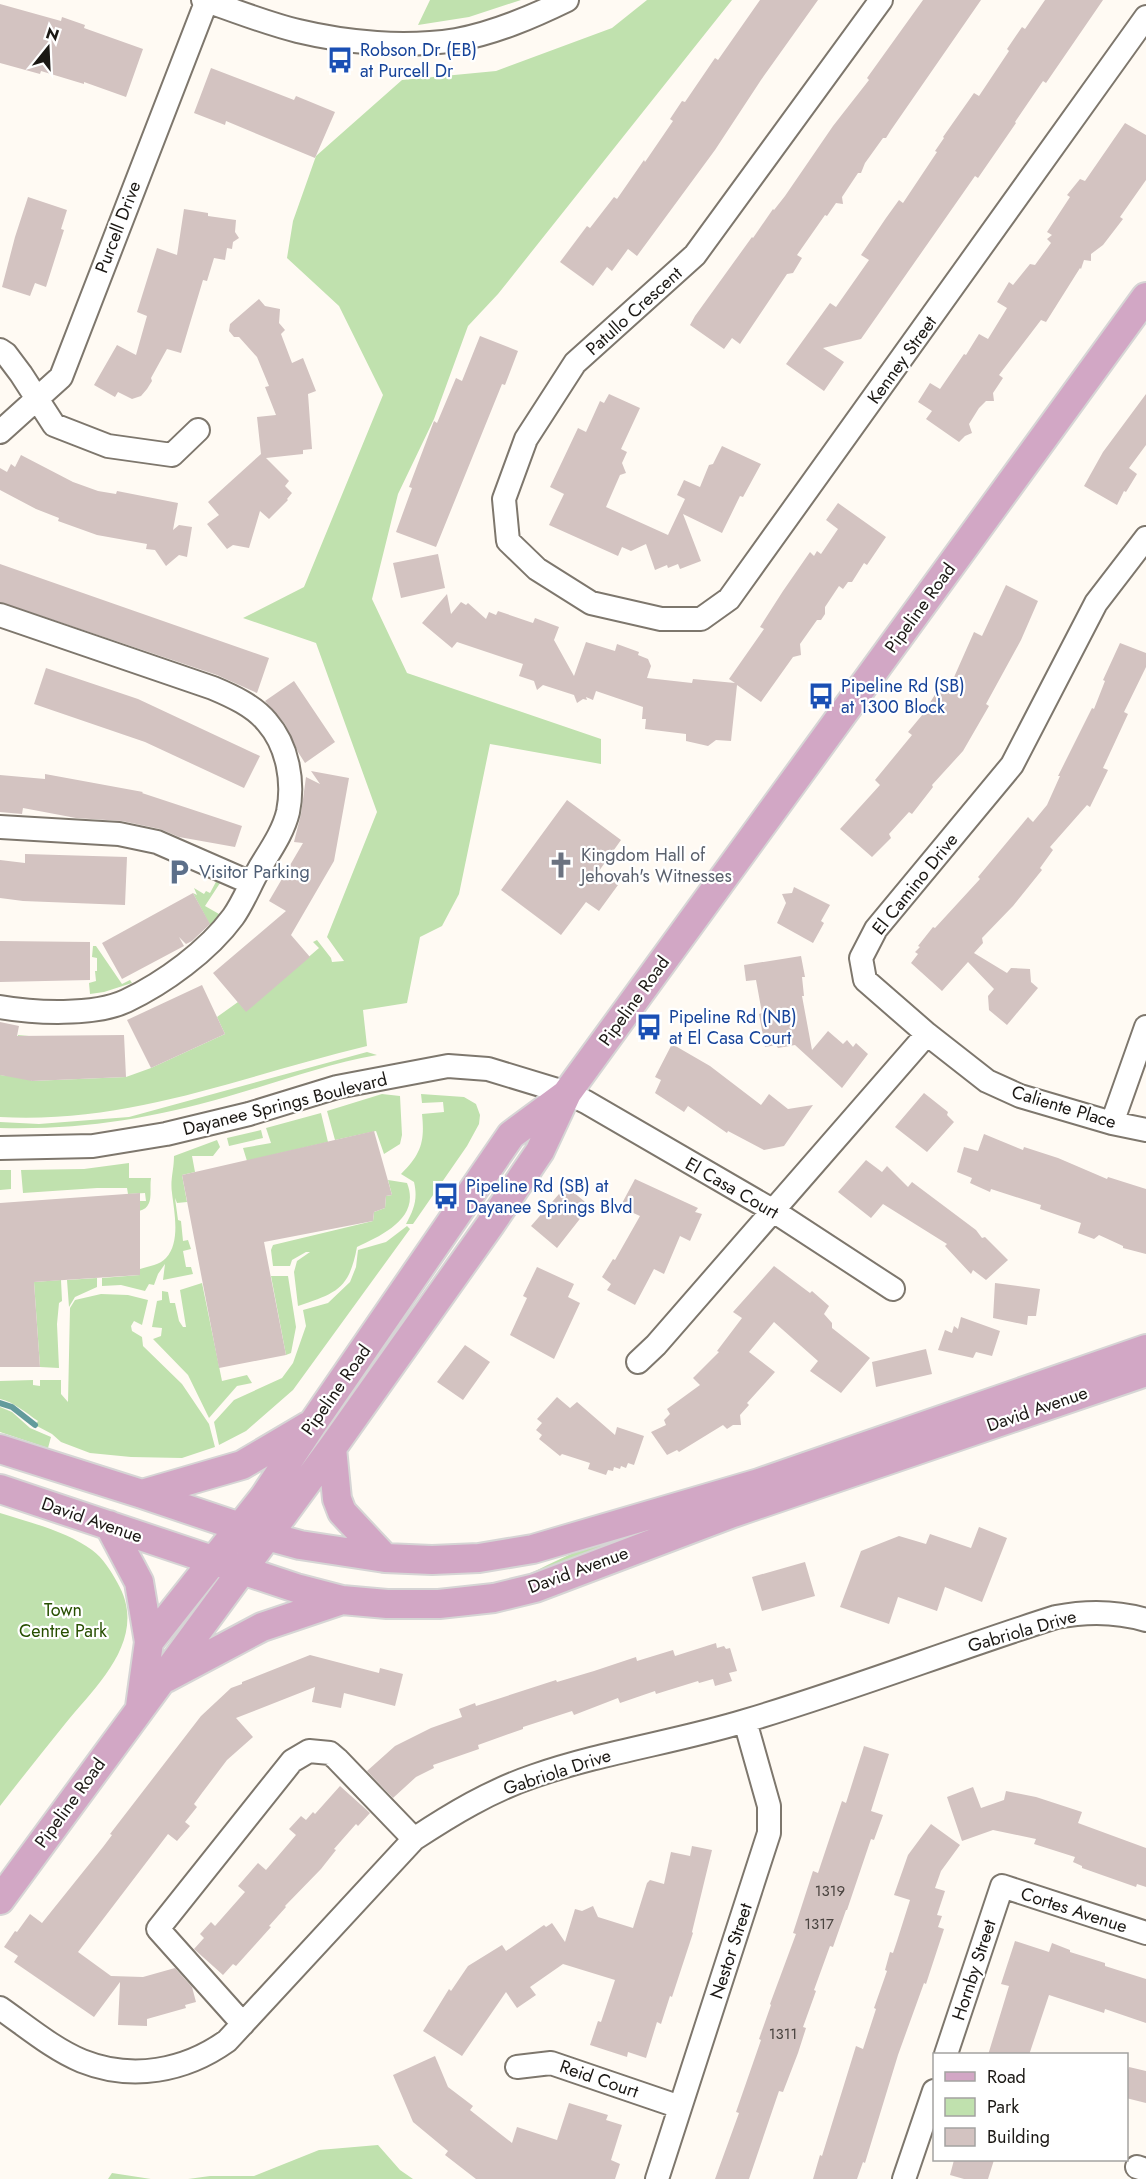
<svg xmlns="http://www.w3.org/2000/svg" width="1146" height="2179" font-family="Jost,sans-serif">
  <rect width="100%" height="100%" fill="#fffaf3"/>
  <path fill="#c0e1ae" d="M430,0H521L469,17L418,25Z
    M647,0H732L498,294L468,326L434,419L398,494L372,599L407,673L601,739V764L490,744L459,894L442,926L420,937L407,1003L363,1010L367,1046C241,1076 132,1124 0,1117V1075L9,1076L18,1035L29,1036L31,1081L126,1077L151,1068L225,1034L217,1017L238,1002L246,1011L319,948L313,942L317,940L331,958L332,962L344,961L327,937L377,812L316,643L243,618L304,587L383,395L339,306L287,258L293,221L316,156L402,80L496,71L612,28Z
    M218,878L222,880L205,906L219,914L221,917L211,927L193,893L197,895L194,888L204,894L206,891L210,893Z
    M93,946H96L122,984L130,980L132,983L104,992L90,994L89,983L96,981L95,971H97V958L92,957Z
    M367,1052L377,1055C326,1064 276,1083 226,1097C148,1119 82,1130 0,1128V1122L39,1124L129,1117Z
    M382,1094L400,1096L402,1135L400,1144L384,1154L376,1131L335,1140L327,1111Z
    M421,1094L464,1097L476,1104L480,1115L479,1124L467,1146L413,1224H406C414,1209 418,1199 414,1182L401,1174C421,1154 425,1142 422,1114L444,1112L443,1102L422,1103Z
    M321,1113L328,1142L247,1161L243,1148L271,1143L266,1128Z
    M261,1130L263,1138L229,1146L227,1138Z
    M217,1140L220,1147L213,1156H192L195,1172L182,1175L187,1202L177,1203L175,1198L178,1220L181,1221L183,1241L188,1240L191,1249L183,1251L186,1267H191L193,1274L163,1280L165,1264L158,1274L154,1285L149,1284L145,1291L121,1285L102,1286V1278L140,1275V1269C149,1266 160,1265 166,1258C181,1242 174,1211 172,1193C170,1180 174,1170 174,1156Z
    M129,1163V1178H151C149,1191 155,1207 139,1211L140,1201H146L145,1193L128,1194L127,1188H97L23,1193L21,1170L84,1169Z
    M0,1170H11V1189L0,1190Z
    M388,1180L407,1183C421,1218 382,1235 357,1247C349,1290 336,1293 298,1306L294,1272L297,1261L310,1252H306L292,1260L290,1266H273L271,1250L273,1245L373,1221L374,1212L385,1208L386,1196L392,1195Z
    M407,1226L410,1229L293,1390L246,1431L219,1445L214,1422L234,1400L282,1378L293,1363L306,1326L303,1310L328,1303L350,1282L356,1267L358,1250L386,1242Z
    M271,1276H288L296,1327L291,1353L286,1355Z
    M97,1278V1287L75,1297L69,1307L67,1280Z
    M61,1280L62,1301L59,1303L57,1324L59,1368L40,1367L34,1282Z
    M202,1283L222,1381L247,1375L252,1383L237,1386L209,1418L188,1375L153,1339L161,1336L162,1328L152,1327L157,1301L162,1300V1291L168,1292L170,1303H175L179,1321L183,1327H186L180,1290Z
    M101,1294L128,1295L148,1300L142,1325L134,1321L131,1326L132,1331L142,1337L143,1346L182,1384L209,1424L215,1447L182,1458L131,1457L90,1453L61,1442L52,1434L35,1425L38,1421C26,1413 14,1402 0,1399V1381L33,1380V1385L40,1386V1380H61V1394L68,1402L70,1308L75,1300Z
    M0,1407L12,1412L30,1428L51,1437L48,1448L0,1432Z
    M0,1513C29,1522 68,1532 92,1550C103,1558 111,1571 117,1582C150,1638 97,1685 65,1724C43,1751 21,1779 0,1806Z
    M607,1541H617L618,1543L529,1576V1574C554,1562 580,1548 607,1541Z
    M378,2145L400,2170L413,2179H188L210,2176H254L319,2150Z
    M112,2173L151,2179H108Z"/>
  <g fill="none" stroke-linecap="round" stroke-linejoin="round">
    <path stroke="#639b9c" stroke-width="6" d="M0,1403L12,1407L35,1425"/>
  </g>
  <path fill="#d3c3c1" d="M760,0H818L761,80L715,150L637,256L628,249L612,271L607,267L593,286L560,262L587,226L590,228L614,197L617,199L644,160L645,162L673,121L670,119L682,101L685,102L715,58L718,60Z
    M923,0H981L891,130L886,138H883L865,163L861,173H858L842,197L843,204L836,203L827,216L825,215L797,255L802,258L793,273L787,274L740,344L732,338L724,349L690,325L695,316L752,237L753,238L773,209L774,210L785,196L833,126L869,80L867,78Z
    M1045,0H1103L1046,83L1043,81L1015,122L1016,123L978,178L975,176L861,339L823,348L844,362L824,391L786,364L830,303L836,307L869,260L861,255L886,218L899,200L903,203L937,152L935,151L944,138L943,137L974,93L979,96L1009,51L1007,49L1022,27L1025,29Z
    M0,4L61,21L62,17L85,25L84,28L143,49L126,97L84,82V84L41,71L40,74L0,63Z
    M211,68L294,100L296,96L335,112L315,158L226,121L225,125L194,113Z
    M1125,123L1146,135V180L1120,217L1123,219L1103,245L1091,254V261L1084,260L1081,269L1080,268L1046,322L1041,320L999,375L1003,378L993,393L994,401H986L979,408L969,424L972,433L965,436L959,442L926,419L932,411L918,402L930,383L940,389L964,354L966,355L979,334L988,339L1007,308L997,302L1009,282L1013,285L1030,264L1035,265L1051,243L1047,239L1052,235L1047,232L1070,197L1067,195L1080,179L1085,181Z
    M28,197L67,210L61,229L64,230L46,287L35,283L30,296L2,287L15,237Z
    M184,209L208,213V216L236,220L235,232L239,238L233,242L232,249L227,248L225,260L214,258L207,281L203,280L181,353L167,349L151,378L152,381L147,389L141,396L132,399L118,392L115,397L94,385L117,345L136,355L147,316L137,312L157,248L177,255Z
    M259,299L265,306L280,309L279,323L285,330L281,334L292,363L303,358L316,391L308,394L312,449L303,450V454L266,458L289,481L285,486L292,493L287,499L288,500L269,519L260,511L249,548L233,545L227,549L207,524L219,515L208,502L261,454L257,417L276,415L265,387L269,386L257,357L239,337H234L229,331L230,324Z
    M480,336L518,351L505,385L502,384L436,547L396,532L412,488L409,487L434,421L437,423L456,378L462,381Z
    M609,394L640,408L621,449L627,452L622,463L626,473L620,475L606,507L668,535L685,499L677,495L684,480L700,487L709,465L713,464L722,446L761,464L743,497L740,496L722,533L683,514L701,561L680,569L678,564L668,568L667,565L655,570L646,544L631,551L622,547L618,556L549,525L564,494L550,487L569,447L578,428L586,432L600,401L604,403Z
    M1146,394V445L1129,468L1137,474L1126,492L1124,491L1117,505L1084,486L1103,452Z
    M21,455L73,482L98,491L116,494L117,491L178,503L173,530L179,525L192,527L187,557L179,555L166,566L155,550L146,549L147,544L97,535L58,521L59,518L36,509L0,490V468L7,472L11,464L15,467Z
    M838,503L886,537L867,565L864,563L852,582H848L843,589L839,586L825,607V614L821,620H817L800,644L801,655L793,657L761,702L737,685L731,741L716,740L708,746L686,741V734L645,729L646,719H642L643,707L596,691L593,700L586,697L587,700L583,699L577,703L574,695L543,685L537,690L534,681L519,676L523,664L457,642L452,648L422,623L447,594L451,614L461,602L466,605L468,603L486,619L489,612L496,615L498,611L533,623L535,618L559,627L554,640L574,676L586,642L615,651L617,644L639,652L638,655L648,659L651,666L647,678L692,683L693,679L735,683L729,679L764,629L760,627L783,591L810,552L814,556L817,551L821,554L838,529L826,520Z
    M438,554L445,588L401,598L393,563Z
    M0,564L269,658L257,693L217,675L0,602Z
    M1006,585L1038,601L1021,640L986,704L989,706L963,751L932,785L933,787L912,814L909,812L889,834L891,838L872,857L840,829L880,785L875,780L912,735L908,732L923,714L944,680L951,684L974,632L982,636Z
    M1120,643L1146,653V667L1124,712L1128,714L1103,768L1108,770L1090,807L1087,805L1050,847L1053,850L1040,868L1042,870L1013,906L982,938L983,943L974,953L1007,973L1011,968L1030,969L1031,982L1038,988L1007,1025L989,1010L988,996L994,989L968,962L942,991L911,963L918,954L915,952L920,947L918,946L933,927L935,928L980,879L978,877L1028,817L1033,822L1047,805L1060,776H1058L1092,708L1094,709L1105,681L1103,680Z
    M46,668L138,699L260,756L244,788L145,742L34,704Z
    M294,681L335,742L305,763L298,752L285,724L265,701Z
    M311,771L349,778L334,861L291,935L310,957L246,1012L213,973L286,911L269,901L303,843L294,842L301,814L306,777L320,784Z
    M45,774L143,792L142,793L242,826L235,847L179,837L160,829L122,821L76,818L23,808L22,814L0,812V775L45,779Z
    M567,800L621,840L599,871L618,885L599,911L586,902L561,935L501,890Z
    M25,854L127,857L125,905L23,901L0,898V860L25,863Z
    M794,887L830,905L821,921L824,923L813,943L777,923L786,903L782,894L792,893Z
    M193,893L210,924L192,941L186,944L179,937L184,946L122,979L102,943Z
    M0,941L90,942V980L0,982Z
    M801,956L805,977H802L804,996H802L812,1050L828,1031L843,1044L847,1040L853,1047L856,1043L868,1054L842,1088L795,1045L778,1048L776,1045L765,1047L759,1014L762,1013L756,980L746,981L744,965Z
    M202,985L225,1034L151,1068L127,1020Z
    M0,1022L19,1026L17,1036L124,1035L126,1077L32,1081L0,1075Z
    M672,1044L710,1066L761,1105L769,1094L788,1109L813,1105L784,1146L764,1150L728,1131L727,1133L688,1106L684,1112L655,1093L661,1080L655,1077Z
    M924,1093L948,1112L947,1115L954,1122L927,1152L895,1127Z
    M374,1131L392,1195L386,1196L385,1208L374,1212L373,1221L264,1242L286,1355L219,1368L182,1175Z
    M984,1134L1023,1150L1024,1147L1058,1158L1107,1179L1108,1177L1146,1189V1254L1123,1248V1246L1099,1235L1094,1239L1078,1233L1081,1223L1040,1209L1041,1205L991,1189L990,1192L970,1183L972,1178L957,1172L964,1147L978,1151Z
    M866,1160L882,1172L887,1166L908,1187L912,1182L976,1230L982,1238L985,1237L1008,1260L986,1280L973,1270L971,1274L945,1246L947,1244L883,1204L871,1218L838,1192Z
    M635,1179L698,1208L695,1212L702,1214L690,1241L680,1236L664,1274L654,1269L635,1305L607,1290L611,1284L602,1277L613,1259L615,1260L640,1216L620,1207Z
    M566,1186L590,1206L557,1248L531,1226Z
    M140,1193V1275L34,1282L40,1367H0V1203Z
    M774,1266L810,1293L812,1291L829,1306L824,1314L832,1323V1328L870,1358L841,1393L810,1371L818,1361L774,1322L749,1352L775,1372L747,1403L749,1405L740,1415L741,1425H733L727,1429L723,1425L679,1452L677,1450L667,1455L651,1432L666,1425L664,1420L670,1414L667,1409L700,1385L693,1378L719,1352L717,1351L742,1318L733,1312Z
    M537,1267L574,1284L568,1297L580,1303L554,1359L510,1335L527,1298L523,1296Z
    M995,1283L1040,1289L1036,1316H1028L1027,1325L993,1318Z
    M961,1317L1000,1331L992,1356L976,1352L973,1358L938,1350L945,1330L952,1333L954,1326L958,1329Z
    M465,1345L490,1362L463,1400L437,1382Z
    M926,1349L932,1374L876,1387L872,1362Z
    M557,1397L570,1408L577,1402L615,1435L617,1427L644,1436L634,1465L628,1463L626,1468L621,1466L620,1469L614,1467L613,1471L608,1470L606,1475L588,1469L590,1463L562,1454L560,1456L539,1439L542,1435L536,1430L542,1423L537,1419Z
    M979,1527L1007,1538L982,1602L945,1587L937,1611L898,1597L889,1624L840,1607L861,1551L899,1536L926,1544L930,1534L971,1548Z
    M805,1562L815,1596L762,1611L752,1577Z
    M716,1643L717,1648L724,1646L726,1649L730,1648L737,1671L729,1673L732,1681L715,1686L713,1679L699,1683L698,1681L656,1694L655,1691L620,1703L618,1698L574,1715L572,1711L523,1727V1729L478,1745L479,1749L433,1765L434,1768L416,1777L393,1798L367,1771L395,1746L431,1728L462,1717L459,1709L475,1703L476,1706L556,1680L557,1682L594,1671L636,1657L637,1661L673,1650L675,1656Z
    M310,1655L379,1673L380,1668L403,1674L395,1706L344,1693L341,1708L312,1702L315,1687L236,1718L253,1737L227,1760L202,1793L194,1804L197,1807L185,1822L190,1826L177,1841L168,1834L78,1952L111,1976L143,1977L175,1968L192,1987L196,2002L185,2005L186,2008L147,2019V2026L118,2025L120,1982L94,2017L14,1962L18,1956L4,1947L15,1931L17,1932L30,1914L42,1923L103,1847L112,1835L110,1834L201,1716L231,1688L242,1684V1682Z
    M864,1746L889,1754L871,1811L883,1815L874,1840L871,1839L847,1910H846L833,1947L830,1946L814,1990L816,1991L803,2027L806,2028L798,2053L783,2092L779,2091L749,2179H715L739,2113L736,2112L761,2040L759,2039L771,2005L770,2004L796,1934L793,1933L813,1871L818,1873L842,1801L846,1803Z
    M340,1786L370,1813L358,1826L356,1824L334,1849L336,1850L321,1869L285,1906L286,1907L269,1926L271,1927L236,1966L233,1964L223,1975L194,1949L204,1938L200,1934L211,1922L215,1926L245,1892L238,1886L258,1863L266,1870L296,1835L289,1829L301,1816L306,1820L313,1812L315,1814Z
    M973,1787L981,1808L1004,1800L1006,1791L1036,1797L1082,1812L1078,1823L1146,1848V1887L1137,1884L1136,1887L1082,1868V1866L1073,1862L1075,1857L1034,1844L1036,1839L993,1830L962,1841L947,1797Z
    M931,1824L960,1845L941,1871L935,1888L945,1891L937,1915L942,1916L938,1927L944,1929L926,1984L924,1983L898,2055L865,2163L863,2162L857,2179H813L820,2155L822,2156L856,2046L863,2049L876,2009L874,2008L887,1971L885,1970L890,1952L893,1953L897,1941L910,1900L894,1895L908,1855Z
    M692,1846L712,1850L692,1932L693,1933L672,1997L670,1996L661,2024L657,2022L646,2058L628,2052L627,2057L590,2045L598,2021L601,2022L615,1980L563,1964L530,1987L536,1995L517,2008L506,1992L462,2056L423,2031L449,1989L451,1991L468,1966L502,1945L506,1951L544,1925L546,1927L552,1923L565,1942L575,1909L582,1911L593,1906L598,1917L633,1928L647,1883L650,1880L664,1884L671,1852L690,1856Z
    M1015,1941L1049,1952L1052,1943L1070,1950V1952L1105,1963V1966L1146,1979V2023L1105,2009L1104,2013L1049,1995L1029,2055H988L1009,1986L1001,1984Z
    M435,2056L448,2087L473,2106L470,2110L512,2143L517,2127L557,2140L569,2103L608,2115L606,2120L622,2125L611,2160L620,2164L615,2179H476L445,2155L448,2151L413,2122L393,2075Z
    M1129,2067L1146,2071V2103L1126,2098V2078Z
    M954,2160H994L988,2179H964L950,2175Z"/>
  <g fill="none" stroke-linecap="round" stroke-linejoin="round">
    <g stroke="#7e776d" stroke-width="26">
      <path id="minor" d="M203,0C234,10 265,23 298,31C348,43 405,48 456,40C495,33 532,17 567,0
        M881,0L695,255L575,363L526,439L504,499L508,541L537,569L591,603L661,619H701L729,599L1146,17
        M0,350L6,354L21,374L54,425L108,446L172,455L198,430
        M0,432L61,377L207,0
        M1146,538L1096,603L1012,765L876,929L861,958L865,980L927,1034L987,1081L1020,1096L1112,1123L1146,1130
        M0,615L213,688C232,696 254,706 267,722C288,746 294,782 288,812C283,833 269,852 259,869C250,885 243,903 233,917C208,951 164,983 126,1001C94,1016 34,1013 0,1007
        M0,827L119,834L157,842L251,883
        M1112,1123L1146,1027
        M0,1148L93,1146L166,1134L249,1114L337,1087L448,1066L488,1069L567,1093L586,1102L772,1210L893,1289
        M638,1362L656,1345L927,1034
        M0,2008C26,2026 53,2049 82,2061C132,2081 185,2071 227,2041L414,1839C452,1814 490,1791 534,1776C603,1752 676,1742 745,1721C850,1690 952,1650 1056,1617C1087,1611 1116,1611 1146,1620
        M243,2024L158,1929L292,1761L309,1751L330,1753L337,1759L414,1839
        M946,2054L1002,1886L1146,1933
        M517,2067L551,2063L680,2107
        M1137,2167L1146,2170
        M657,2179L769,1833V1806L745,1721
        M904,2179L934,2091"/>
    </g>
    <g stroke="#d6d5d5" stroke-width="32">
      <path id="major" d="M332,1448L337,1499L342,1512L385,1558
        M0,1449L142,1494L267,1536L300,1545L385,1558L432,1560L479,1558L533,1549L759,1483L1146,1349
        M0,1489L296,1588L342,1600L387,1604H439L494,1598L535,1588L733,1513L1146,1372
        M142,1494L242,1465L308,1426
        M109,1525L139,1582L149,1642
        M166,1678L262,1627L342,1600
        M140,1707L149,1642L264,1497L313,1423L511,1135L565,1095
        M0,1900L332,1448L490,1225L540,1151L567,1093L1146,297"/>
    </g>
    <use href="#minor" stroke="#fff" stroke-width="22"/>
    <use href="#major" stroke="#d2a7c5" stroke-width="28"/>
  </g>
  <defs>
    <g id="bus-bare" transform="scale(2.07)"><path d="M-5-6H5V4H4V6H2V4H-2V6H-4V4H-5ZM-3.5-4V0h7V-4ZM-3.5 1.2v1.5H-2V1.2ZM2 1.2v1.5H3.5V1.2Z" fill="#1a4fb4" stroke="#fff" stroke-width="2.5" paint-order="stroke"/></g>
    <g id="church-bare" transform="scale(2.07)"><path d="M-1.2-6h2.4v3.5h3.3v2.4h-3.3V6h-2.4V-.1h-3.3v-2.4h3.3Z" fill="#6b7280" stroke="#fff" stroke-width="2.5" paint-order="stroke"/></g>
    <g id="parking-bare" transform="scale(2.07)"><path d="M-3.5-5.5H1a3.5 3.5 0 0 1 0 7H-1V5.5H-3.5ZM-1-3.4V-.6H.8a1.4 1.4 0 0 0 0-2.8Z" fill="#5c6f8a" stroke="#fff" stroke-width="2.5" paint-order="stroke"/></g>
  </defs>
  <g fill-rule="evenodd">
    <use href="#bus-bare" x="340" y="60"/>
    <use href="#bus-bare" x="821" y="696"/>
    <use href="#church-bare" x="561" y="865"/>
    <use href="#parking-bare" x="179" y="872"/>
    <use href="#bus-bare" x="649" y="1027"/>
    <use href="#bus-bare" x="446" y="1196"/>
  </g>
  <g text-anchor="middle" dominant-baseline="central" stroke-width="4.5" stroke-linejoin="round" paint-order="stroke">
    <g font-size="15" fill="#49433f">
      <text x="830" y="1891">1319</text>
      <text x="819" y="1924">1317</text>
      <text x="783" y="2034">1311</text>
    </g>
    <g font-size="18" fill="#164399" stroke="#fff" text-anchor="start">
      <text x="360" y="50">Robson Dr (EB)<tspan x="360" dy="21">at Purcell Dr</tspan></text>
      <text x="841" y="686">Pipeline Rd (SB)<tspan x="841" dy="21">at 1300 Block</tspan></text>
      <text x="669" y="1017">Pipeline Rd (NB)<tspan x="669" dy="21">at El Casa Court</tspan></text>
      <text x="466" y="1186">Pipeline Rd (SB) at<tspan x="466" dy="21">Dayanee Springs Blvd</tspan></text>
    </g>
    <g font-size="18" fill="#1b1814" stroke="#fff">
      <text transform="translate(118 227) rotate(-69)">Purcell Drive</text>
      <text transform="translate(634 311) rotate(-42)">Patullo Crescent</text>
      <text transform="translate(902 360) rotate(-54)">Kenney Street</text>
      <text transform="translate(920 608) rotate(-54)">Pipeline Road</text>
      <text transform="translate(915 884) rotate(-51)">El Camino Drive</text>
      <text transform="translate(634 1001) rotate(-54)">Pipeline Road</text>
      <text transform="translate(285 1104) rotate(-14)">Dayanee Springs Boulevard</text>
      <text transform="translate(1064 1107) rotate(17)">Caliente Place</text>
      <text transform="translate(732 1188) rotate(30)">El Casa Court</text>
      <text transform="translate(336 1390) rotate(-55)">Pipeline Road</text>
      <text transform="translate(1037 1409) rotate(-19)">David Avenue</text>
      <text transform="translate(92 1520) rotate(19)">David Avenue</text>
      <text transform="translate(578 1570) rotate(-20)">David Avenue</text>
      <text transform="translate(1022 1631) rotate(-16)">Gabriola Drive</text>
      <text transform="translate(557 1772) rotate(-18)">Gabriola Drive</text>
      <text transform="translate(70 1803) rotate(-54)">Pipeline Road</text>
      <text transform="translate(1074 1910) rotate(18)">Cortes Avenue</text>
      <text transform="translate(731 1951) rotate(-72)">Nestor Street</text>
      <text transform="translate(974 1970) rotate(-72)">Hornby Street</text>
      <text transform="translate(599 2079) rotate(19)">Reid Court</text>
    </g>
    <g font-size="18" fill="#5b616d" stroke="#fff" text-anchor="start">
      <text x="581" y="855">Kingdom Hall of<tspan x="581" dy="21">Jehovah's Witnesses</tspan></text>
    </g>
    <g font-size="18" fill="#4e5e75" stroke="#fff" text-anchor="start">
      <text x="199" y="872">Visitor Parking</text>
    </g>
    <g font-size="18" fill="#274f01" stroke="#fff">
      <text x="63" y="1610">Town<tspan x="63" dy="21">Centre Park</tspan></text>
    </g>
  </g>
  <rect x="933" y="2053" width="195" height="108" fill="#ffffff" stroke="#a4a3a1" stroke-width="1.5"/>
  <rect x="945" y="2072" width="30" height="9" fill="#d2a7c5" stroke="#a4a3a1" stroke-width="1.5"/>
  <text x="987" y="2083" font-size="18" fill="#1b1814">Road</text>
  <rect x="945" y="2098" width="30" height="18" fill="#c0e1ae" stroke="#a4a3a1" stroke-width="1.5"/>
  <text x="987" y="2113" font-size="18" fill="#1b1814">Park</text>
  <rect x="945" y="2128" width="30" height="18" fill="#d3c3c1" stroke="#a4a3a1" stroke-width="1.5"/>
  <text x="987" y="2143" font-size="18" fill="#1b1814">Building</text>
  <g transform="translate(48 48) rotate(18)" stroke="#ffffff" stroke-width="4.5" paint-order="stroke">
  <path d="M0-4.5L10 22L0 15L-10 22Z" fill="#1b1814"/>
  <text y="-9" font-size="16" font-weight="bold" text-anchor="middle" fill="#1b1814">N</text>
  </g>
</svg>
